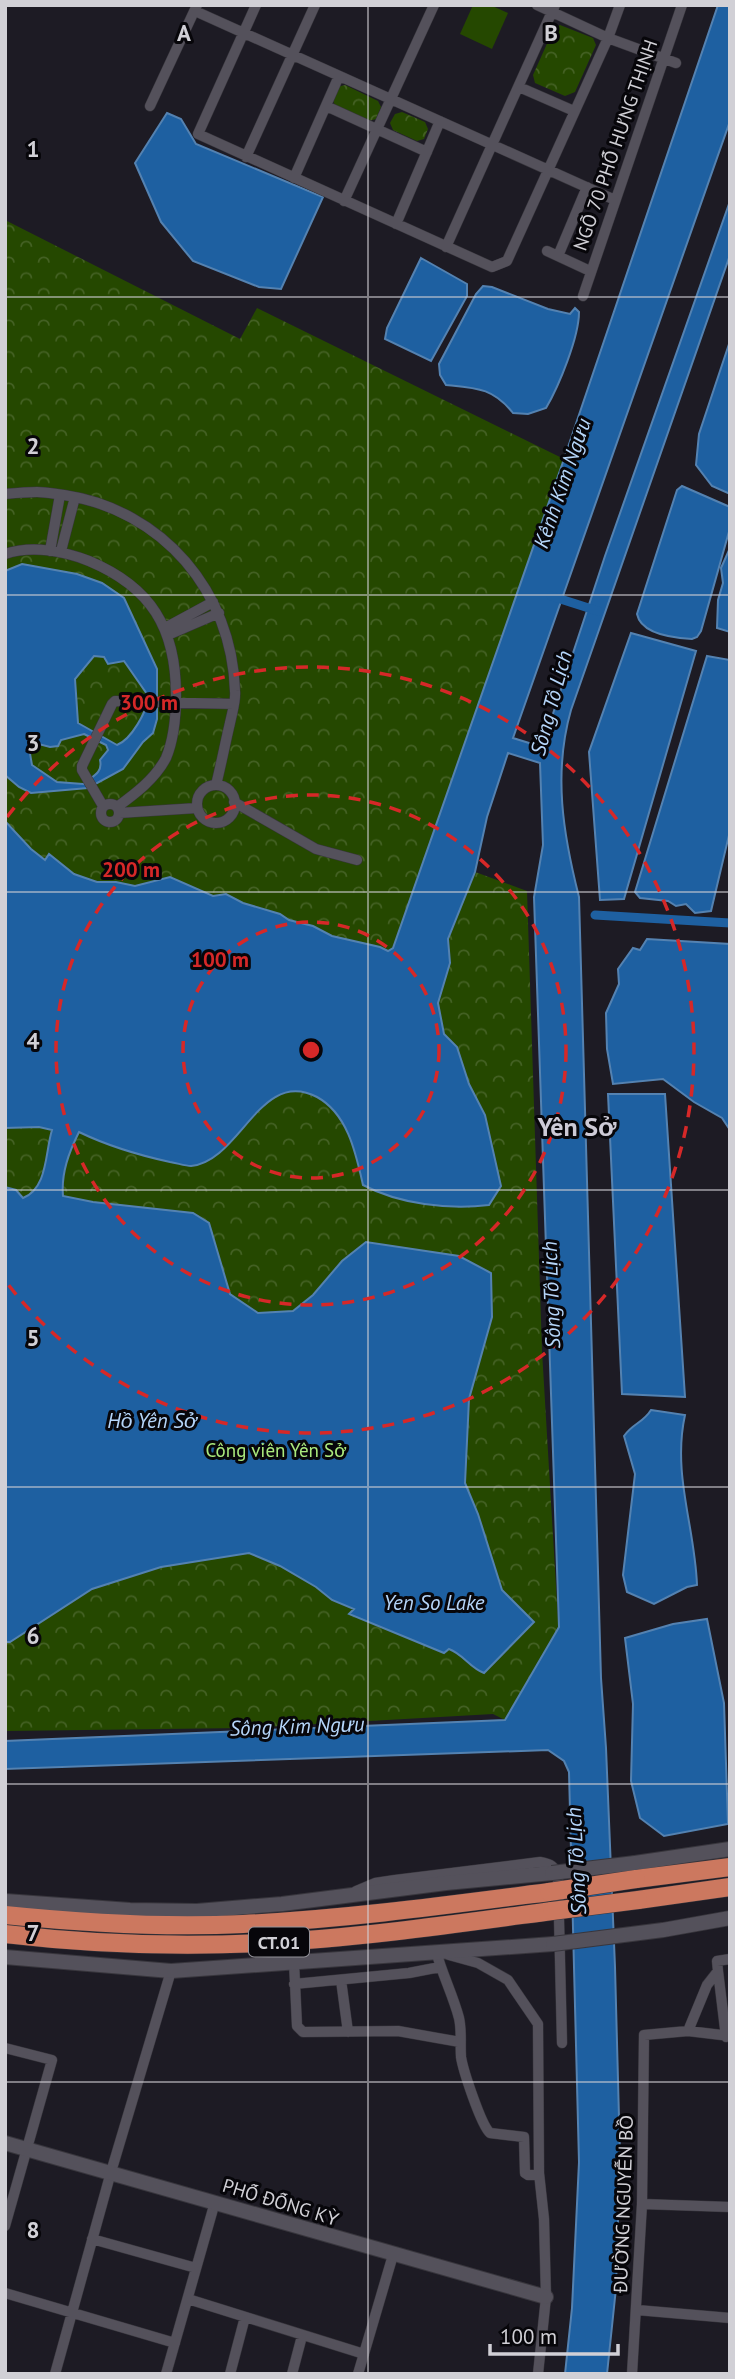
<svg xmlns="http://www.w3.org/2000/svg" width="735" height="2379" font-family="'PT Sans',sans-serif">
  <defs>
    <pattern id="forest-crowns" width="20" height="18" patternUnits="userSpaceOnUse" patternTransform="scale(1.75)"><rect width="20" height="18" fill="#254800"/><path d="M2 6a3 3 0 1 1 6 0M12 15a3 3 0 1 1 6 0" fill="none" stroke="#446124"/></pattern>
  </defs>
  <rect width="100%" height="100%" fill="#1d1b24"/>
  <path fill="url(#forest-crowns)" d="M560,25L593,38L596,45L575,92L565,96L535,83L533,75L554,28Z
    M345,85L378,101L381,107L376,119L369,121L336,107L332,99L337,87Z
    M402,112L425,122L428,129L424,139L417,141L393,130L390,123L395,114Z
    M5,220L240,339L257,308L564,459L429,855L527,891L542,1351L558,1620L561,1627L505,1720L493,1714L244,1728L5,1731Z"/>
  <path fill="#254800" d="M473,5H490L508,13L492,49L460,34Z"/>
  <path fill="#1e60a1" stroke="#5482b1" stroke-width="2" fill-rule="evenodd" d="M718,5H730V121L513,738L542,747L605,556L730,201V255L571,710C553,773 563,834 579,897L601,1678L606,1748L615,1967L620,2156L616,2288L607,2374H565L572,2308L579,2162L569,1772L564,1761L548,1750L5,1769V1741L505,1720L559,1627L534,897L543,845L540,763L508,753L487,817L475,872L448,939L450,963L438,1003L444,1034L457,1047L469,1084L485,1115L501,1186L489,1205C449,1210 399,1204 363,1185C356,1154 348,1114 317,1097C260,1067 241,1161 191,1166C185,1166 177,1163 170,1162C138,1155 108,1146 79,1132C69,1152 61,1173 63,1196L93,1202L193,1213L209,1223L230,1294L258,1313L293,1311L313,1295L342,1261L366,1242L459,1256L491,1273L492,1317L469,1399L465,1483L478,1514L502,1590L534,1622L484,1673C470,1668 463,1654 449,1649L444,1653L349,1614L354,1609L332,1600L316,1587L280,1566L249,1553L161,1567L92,1589L10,1642H5V1187L16,1190L23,1198C48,1188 45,1152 52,1130L39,1127L5,1128V821L31,849L45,860L49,854L74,874L97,882H116L135,886L170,877L213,896L226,894L243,903L280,914L289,920L313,926L332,936L380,947L388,951L393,948L564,459Z
    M167,113L181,119L196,144L323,197L281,289L259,287L193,261L161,222L135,163Z
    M421,258L467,284V296L431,361L385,339L387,328Z
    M483,286L492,287L548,309L570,314L575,308L579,312C579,337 559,386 546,408L528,414L513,413C493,388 477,388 446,385L440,375L439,364L476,294Z
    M730,341V494L712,486L696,465L699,434Z
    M682,486L730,507V528L701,631L697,637L692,639C674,638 641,634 637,614L677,490Z
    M730,548V632L717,628L718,600L723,583L721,568Z
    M22,564L77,574L102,583L124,598L157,669V719L153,733L143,742L123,769L88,788L31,793L19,787L5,775V571ZM94,656L104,657L108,664L124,661L149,697C146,712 132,739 117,745L78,723L75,679ZM84,734L106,745L108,750L100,760C103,773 93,776 83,784L57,782L32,765L29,748L35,743L50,747L58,746L61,740Z
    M631,633L696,651L624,899L600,900L589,752Z
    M707,656L730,660V831L711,911L695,913L686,904L676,906L668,901L640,898L635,892Z
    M647,939L730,944V1130L722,1118L694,1102L663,1079L613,1084L607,1049L606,1013L619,984L618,969L633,948L640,950Z
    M608,1094H665L685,1397L622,1394Z
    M651,1410L685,1415C672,1474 695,1527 697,1585L687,1587L654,1604L627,1592L623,1575L635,1474L624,1436C633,1423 643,1423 651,1410Z
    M707,1619L724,1703L728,1824L664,1836L640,1818L631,1781L633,1704L625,1638L673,1624Z"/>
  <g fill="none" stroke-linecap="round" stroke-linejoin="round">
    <path stroke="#1e60a1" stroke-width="9" d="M551,596L598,611
      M595,915L730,923"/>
    <g stroke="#38363d" stroke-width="11">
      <path id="street" d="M256,5L198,134L492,267L507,261L608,38L620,5
        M537,5L608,38L676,63
        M195,11L615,200
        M519,87L574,111
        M150,106L197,5
        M326,106L427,152
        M246,157L315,5
        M294,178L339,76
        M344,201L434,5
        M396,224L440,121
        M446,247L555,5
        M547,251L590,271
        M558,256L587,187
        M583,296L682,5
        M5,494C16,493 27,492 37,492C46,492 55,494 64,495C163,510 232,592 235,691C236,701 232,713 230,723C225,744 221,765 216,785
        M50,551L60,495
        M61,551L75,497
        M5,554C32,545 64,551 89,561C151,587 176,628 176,695C176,715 174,739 166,758C155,779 135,794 117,807
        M165,628L213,602
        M168,635L219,613
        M197 804a19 19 0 1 1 38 0a19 19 0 1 1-38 0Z
        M234,802L316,849L357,860
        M101 813a9 9 0 1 1 18 0a9 9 0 1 1-18 0Z
        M103,806L82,770V766L112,704L115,701L234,704
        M119,813L197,808
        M356,1891L375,1883L395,1880L540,1862C551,1864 555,1866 558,1877L562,2043
        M436,1951C442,1974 453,1995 459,2018C462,2031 460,2044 461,2057C463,2070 481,2125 490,2133L524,2137L525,2173L528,2175H539
        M449,1955L478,1963L508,1980L538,2024L539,2173L544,2219L546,2297L538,2374
        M294,1962L297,2026L303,2032L398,2031L460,2042
        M718,1971L726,2037
        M341,1980L348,2032
        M294,1984L409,1973L440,1967
        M688,2031L707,1985L718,1971L717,1961L730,1959
        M5,2048L52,2060L5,2226
        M642,2204L730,2207
        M92,2239L196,2268
        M5,2293L175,2343
        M188,2299L364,2354
        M637,2310L730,2318
        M55,2374L111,2172L171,1971
        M166,2374L215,2202
        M230,2374L245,2317
        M292,2374L302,2336
        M358,2374L393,2255
        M632,2374L642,2204L644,2035L688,2031L730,2036"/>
    </g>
    <g stroke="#38363d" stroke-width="16">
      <path id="secondary" d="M635,1863L730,1849
        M5,1901L130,1910L197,1911L282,1904L446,1883L552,1873
        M663,1930L730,1918
        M5,1957L171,1971L553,1944
        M5,2143C186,2193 365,2247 546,2297"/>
    </g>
    <g stroke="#38363d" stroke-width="19">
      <path id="highway" d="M636,1879L730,1867
        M638,1900L730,1887
        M5,1915C84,1923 164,1928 243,1924C346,1919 448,1905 549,1892
        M5,1934C90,1944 176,1947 261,1943C358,1938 455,1924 552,1911"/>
    </g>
    <use href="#street" stroke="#54515b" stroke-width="10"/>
    <use href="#secondary" stroke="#54515b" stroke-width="14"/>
    <use href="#highway" stroke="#cc785f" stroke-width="18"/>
    <g stroke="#38363d" stroke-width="16" stroke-linecap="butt">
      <path id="secondary-bridge" d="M552,1873L635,1863
        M553,1944L663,1930"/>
    </g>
    <g stroke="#38363d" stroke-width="19" stroke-linecap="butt">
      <path id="highway-bridge" d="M549,1892L636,1879
        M552,1911L638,1900"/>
    </g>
    <use href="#secondary-bridge" stroke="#54515b" stroke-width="14"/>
    <use href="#highway-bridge" stroke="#cc785f" stroke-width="18"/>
  </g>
  <path fill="none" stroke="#d1d0d6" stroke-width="2" stroke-opacity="0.55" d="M368,5V2374M5,297H730M5,595H730M5,892H730M5,1190H730M5,1487H730M5,1784H730M5,2082H730"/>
  <g fill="none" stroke="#d62828" stroke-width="3.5" stroke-dasharray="12 9">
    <circle cx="311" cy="1050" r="128"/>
    <circle cx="311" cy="1050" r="255"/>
    <path d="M7 817A383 383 0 1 1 7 1283"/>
  </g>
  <g text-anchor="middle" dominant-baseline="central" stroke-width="6" stroke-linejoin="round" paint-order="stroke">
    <rect fill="#07060a" stroke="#949399" stroke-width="2" x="249" y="1927.5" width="60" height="29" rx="5"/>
    <g font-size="18" font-weight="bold" fill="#d1d0d6">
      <text x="279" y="1942">CT.01</text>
    </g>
    <g font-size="19" fill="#d1d0d6" stroke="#07060a">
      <text transform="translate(615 145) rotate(-71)">NGÕ 70 PHỐ HƯNG THỊNH</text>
      <text transform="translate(281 2202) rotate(17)">PHỐ ĐỐNG KỲ</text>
      <text transform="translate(623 2204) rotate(-88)">ĐƯỜNG NGUYỄN BỒ</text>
    </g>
    <g font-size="19" fill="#abea7e" stroke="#07060a">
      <text x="276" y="1450">Công viên Yên Sở</text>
    </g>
    <g font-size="21" font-style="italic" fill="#b5d5f9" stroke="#07060a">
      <text transform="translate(562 483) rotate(-71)">Kênh Kim Ngưu</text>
      <text transform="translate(551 703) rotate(-75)">Sông Tô Lịch</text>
      <text transform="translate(551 1295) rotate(-92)">Sông Tô Lịch</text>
      <text x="152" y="1420">Hồ Yên Sở</text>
      <text x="434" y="1602">Yen So Lake</text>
      <text transform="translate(297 1726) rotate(-2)">Sông Kim Ngưu</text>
      <text transform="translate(576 1861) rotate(-93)">Sông Tô Lịch</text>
    </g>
    <g font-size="26" font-weight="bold" fill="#cdcad6" stroke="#07060a">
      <text x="577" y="1126">Yên Sở</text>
    </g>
  </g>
  <g font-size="23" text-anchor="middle" font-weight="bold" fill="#d1d0d6" stroke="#07060a" stroke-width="6" stroke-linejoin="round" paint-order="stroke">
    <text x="184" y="41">A</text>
    <text x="551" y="41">B</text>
    <text x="33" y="157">1</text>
    <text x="33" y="454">2</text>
    <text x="33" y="751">3</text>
    <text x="33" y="1049">4</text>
    <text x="33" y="1346">5</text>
    <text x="33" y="1644">6</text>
    <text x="33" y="1941">7</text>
    <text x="33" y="2238">8</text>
  </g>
  <circle cx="311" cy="1050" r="10" fill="#d62828" stroke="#07060a" stroke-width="3.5"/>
  <g font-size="21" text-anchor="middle" font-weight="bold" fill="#d62828" stroke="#07060a" stroke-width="6" stroke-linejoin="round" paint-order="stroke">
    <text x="149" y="710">300 m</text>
    <text x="131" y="877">200 m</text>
    <text x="220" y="967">100 m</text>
  </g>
  <rect width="735" height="2379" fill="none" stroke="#d1d0d6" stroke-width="14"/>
  <path d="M490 2344v10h128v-10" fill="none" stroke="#d1d0d6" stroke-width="3.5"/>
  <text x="500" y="2344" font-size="21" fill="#d1d0d6" stroke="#07060a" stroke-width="5" paint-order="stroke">100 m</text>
</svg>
